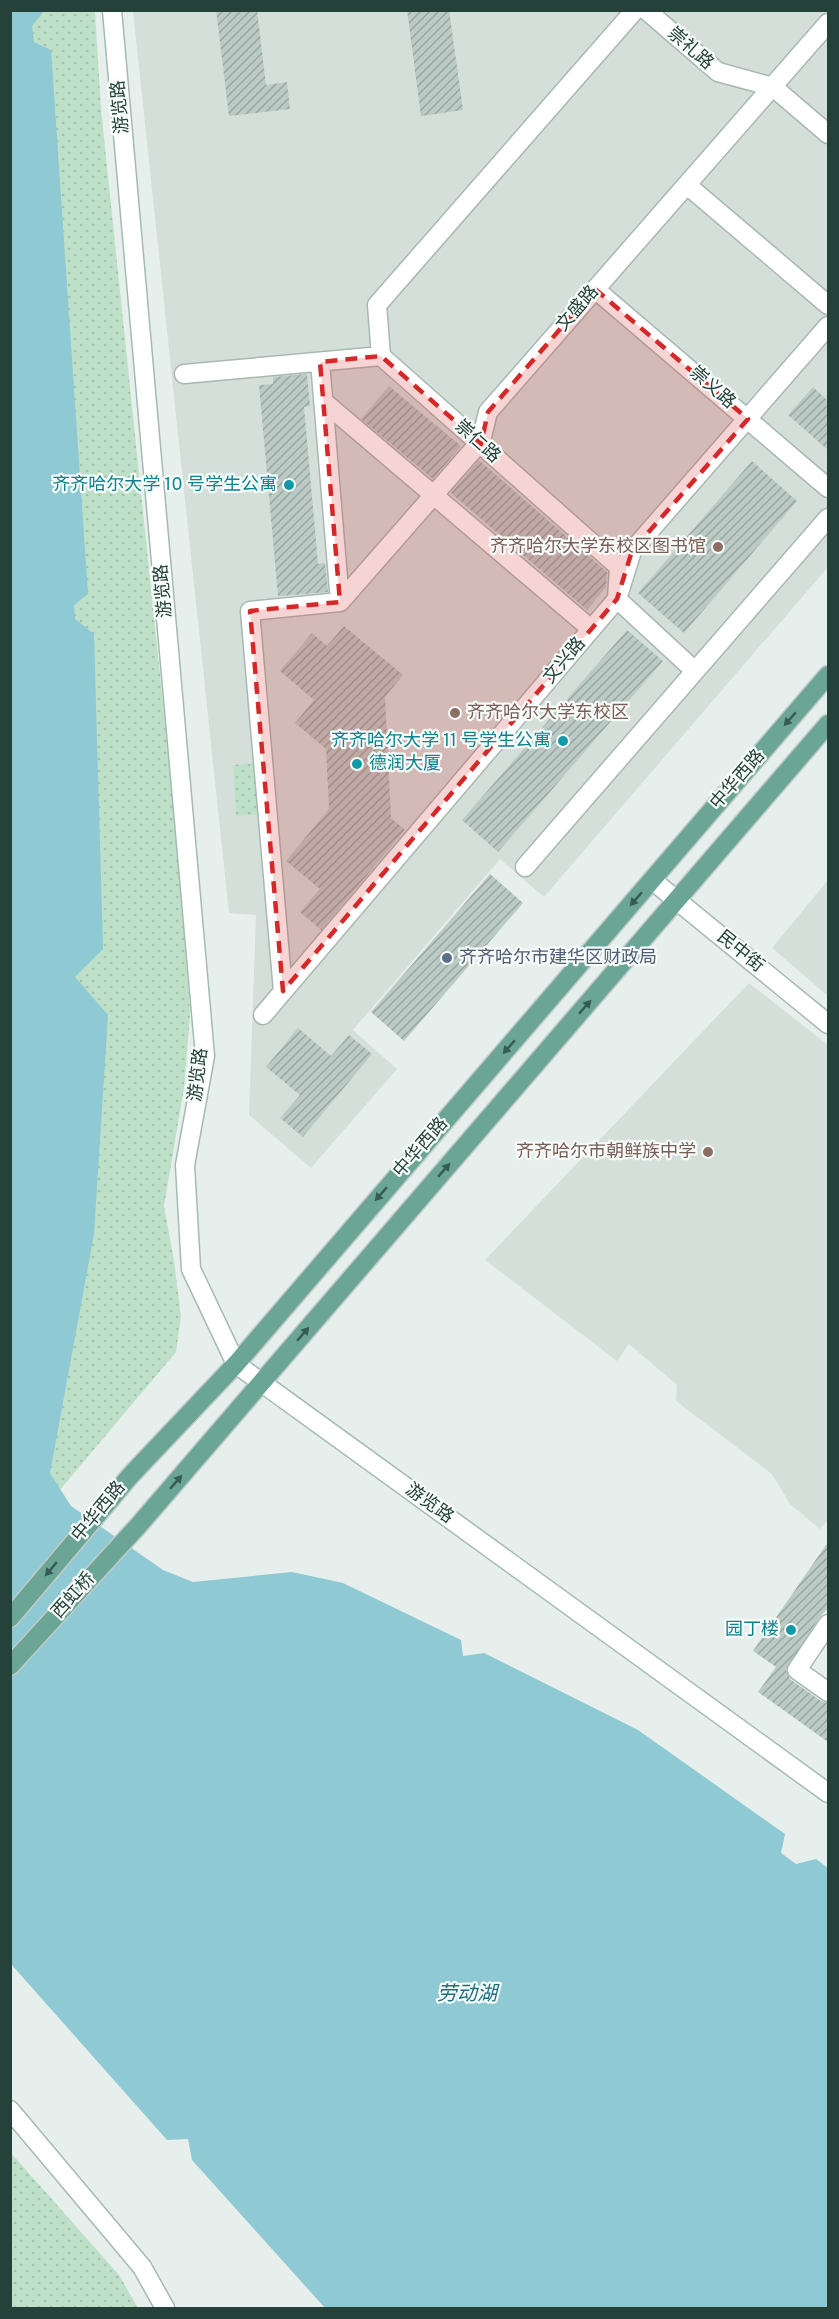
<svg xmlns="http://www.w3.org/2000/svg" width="839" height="2319" font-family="Overpass,'Noto Sans SC',sans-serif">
  <defs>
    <pattern id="green-dots" width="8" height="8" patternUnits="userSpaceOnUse" patternTransform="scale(1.5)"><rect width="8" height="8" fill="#bfe0c8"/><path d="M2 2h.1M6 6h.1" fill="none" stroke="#a4c1ad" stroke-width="1.8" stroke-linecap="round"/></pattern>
    <pattern id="building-hatch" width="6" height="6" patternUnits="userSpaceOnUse" patternTransform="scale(1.5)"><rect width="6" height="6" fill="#bbcac4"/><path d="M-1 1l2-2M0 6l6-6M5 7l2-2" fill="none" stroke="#98a6a0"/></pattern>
  </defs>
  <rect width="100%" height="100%" fill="#e6efeb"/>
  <path fill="#d4dfda" d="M133,11H828V567L544,897L500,859L353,1030L397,1069L311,1168L249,1115L256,915L229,913Z
    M828,880V996L772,948Z
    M749,983L828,1045V1520L820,1529L790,1504L772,1474L676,1401L677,1385L629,1344L617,1361L485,1260Z"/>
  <path fill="url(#green-dots)" d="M11,11H95L101,109L182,886L190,1014L184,1088L164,1206L174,1261L181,1317L176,1352L11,1548Z
    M261,763L264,814L236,816L233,765Z
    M11,2153L119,2275L138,2308H11Z"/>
  <path fill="#8ec9d4" d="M10,11H44L32,26L34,42L51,50L88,594L74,605L75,619L94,634L103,949L75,977L108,1015L94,1234L50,1473L71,1506L163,1570L193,1582L292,1572L343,1583L461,1640L463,1656L484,1653L638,1730L785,1834L781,1853L796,1864L816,1859L828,1868V2308H325L192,2160L188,2139L167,2140L11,1964Z"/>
  <path fill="url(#building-hatch)" d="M216,10H257L266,85L287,82L290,109L229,116Z
    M407,10H449L463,110L421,116Z
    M307,374L310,406L304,407L318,564L325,563L328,592L278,596L259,385L273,384V377Z
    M389,386L461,446L433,479L361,419Z
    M813,387L828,401V450L788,415Z
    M479,460L607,572L606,587L587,610L451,493Z
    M752,461L797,501L684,633L638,593Z
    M344,626L403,675L385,697L391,818L405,830L321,930L300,912L320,889L286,861L329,809L326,749L295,723L314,700L280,671L312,633L327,646Z
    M627,630L663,661L498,852L462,820Z
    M490,874L523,903L404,1041L371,1012Z
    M298,1028L331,1056L349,1035L372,1054L303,1137L280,1118L300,1095L266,1067Z
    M828,1542V1608L819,1618L786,1670L790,1679L821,1701L828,1703V1742L758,1692L776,1667L753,1651Z"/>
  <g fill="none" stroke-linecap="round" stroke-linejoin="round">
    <g stroke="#a8b8b2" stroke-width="21">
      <path id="street" d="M646,10L718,72L773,87L828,134
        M687,185L828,305
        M595,289L828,488
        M381,356L377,305L635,10
        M320,362L340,602
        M184,374L381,356L619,567L617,599L695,671
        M323,401L591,629
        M340,602L481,441L488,412L828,23
        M525,867L828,518
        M652,880L828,1024
        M283,991L250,611L340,602
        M263,1015L617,599L632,551L828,326
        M828,1624L797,1670L828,1692"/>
    </g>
    <g stroke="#a4bbb3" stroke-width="21">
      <path id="secondary" d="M112,10L205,1056L185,1165L191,1269L236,1364L828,1793
        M10,2110L142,2267L165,2308"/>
    </g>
    <g stroke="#c2cac8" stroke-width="21">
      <path id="primary" d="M10,1618L130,1476L236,1364L828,675
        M10,1666L138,1526L828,724"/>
    </g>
    <use href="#street" stroke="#fff" stroke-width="18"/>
    <use href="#secondary" stroke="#fff" stroke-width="18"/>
    <use href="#primary" stroke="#6aa596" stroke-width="18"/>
  </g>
  <defs><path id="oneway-solid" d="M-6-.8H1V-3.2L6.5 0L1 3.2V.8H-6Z" transform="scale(1.5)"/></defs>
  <g fill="#365b51">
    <use href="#oneway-solid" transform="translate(790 719) rotate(131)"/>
    <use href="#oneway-solid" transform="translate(636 899) rotate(131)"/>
    <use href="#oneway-solid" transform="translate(585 1007) rotate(-49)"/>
    <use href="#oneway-solid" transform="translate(509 1047) rotate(131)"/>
    <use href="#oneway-solid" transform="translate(444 1170) rotate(-49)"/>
    <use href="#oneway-solid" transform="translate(381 1194) rotate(131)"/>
    <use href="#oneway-solid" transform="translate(303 1334) rotate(-49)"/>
    <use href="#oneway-solid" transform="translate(176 1482) rotate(-49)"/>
    <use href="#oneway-solid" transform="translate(51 1569) rotate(130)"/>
  </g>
  <path fill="#d62828" fill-opacity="0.2" stroke="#d62828" stroke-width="4.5" stroke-dasharray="12 8" stroke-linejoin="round" d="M595,289L748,419L632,551L617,599L283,991L250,611L340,602L320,362L381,356L481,444L488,412Z"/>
  <g fill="#0f9aa8" stroke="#f7fbf9" stroke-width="2">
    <circle cx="289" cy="485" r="6"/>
    <circle cx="563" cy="741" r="6"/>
    <circle cx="357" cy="764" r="6"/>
    <circle cx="791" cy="1630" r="6"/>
  </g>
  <g fill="#8d6e63" stroke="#f7fbf9" stroke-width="2">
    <circle cx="718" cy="547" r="6"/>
    <circle cx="455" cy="713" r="6"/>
    <circle cx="708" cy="1152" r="6"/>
  </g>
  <circle fill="#5c6f8a" stroke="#f7fbf9" stroke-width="2" cx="447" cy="958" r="6"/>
  <g text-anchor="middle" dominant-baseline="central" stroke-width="4.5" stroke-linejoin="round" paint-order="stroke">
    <g font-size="18" fill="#24423a" stroke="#f7fbf9">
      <text transform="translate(690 49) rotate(41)">崇礼路</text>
      <text transform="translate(121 107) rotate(-95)">游览路</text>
      <text transform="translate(578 309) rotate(-49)">文盛路</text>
      <text transform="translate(712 388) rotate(41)">崇义路</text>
      <text transform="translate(477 442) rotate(42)">崇仁路</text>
      <text transform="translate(164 591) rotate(-95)">游览路</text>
      <text transform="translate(565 661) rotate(-50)">文兴路</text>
      <text transform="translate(738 780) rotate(-49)">中华西路</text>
      <text transform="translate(740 952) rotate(39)">民中街</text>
      <text transform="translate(199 1075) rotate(-83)">游览路</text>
      <text transform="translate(421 1148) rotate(-49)">中华西路</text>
      <text transform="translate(429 1504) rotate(36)">游览路</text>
      <text transform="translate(99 1512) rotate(-50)">中华西路</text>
      <text transform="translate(74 1596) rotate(-48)">西虹桥</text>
    </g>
    <g font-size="18" fill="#0d838f" stroke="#f7fbf9" text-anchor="end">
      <text x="277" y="485">齐齐哈尔大学 10 号学生公寓</text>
      <text x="551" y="741">齐齐哈尔大学 11 号学生公寓</text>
      <text x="369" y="764" text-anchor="start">德润大厦</text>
      <text x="779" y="1630">园丁楼</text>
    </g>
    <g font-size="18" fill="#785e54" stroke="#f7fbf9" text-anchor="end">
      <text x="706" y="547">齐齐哈尔大学东校区图书馆</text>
      <text x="467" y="713" text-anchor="start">齐齐哈尔大学东校区</text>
      <text x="696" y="1152">齐齐哈尔市朝鲜族中学</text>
    </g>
    <g font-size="18" fill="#4e5e75" stroke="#f7fbf9" text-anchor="start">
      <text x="459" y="958">齐齐哈尔市建华区财政局</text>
    </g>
    <g font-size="20" font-style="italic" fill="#1c6f80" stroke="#f7fbf9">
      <text x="467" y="1995">劳动湖</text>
    </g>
  </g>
  <rect width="839" height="2319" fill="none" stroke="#24423a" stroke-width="24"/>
</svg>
